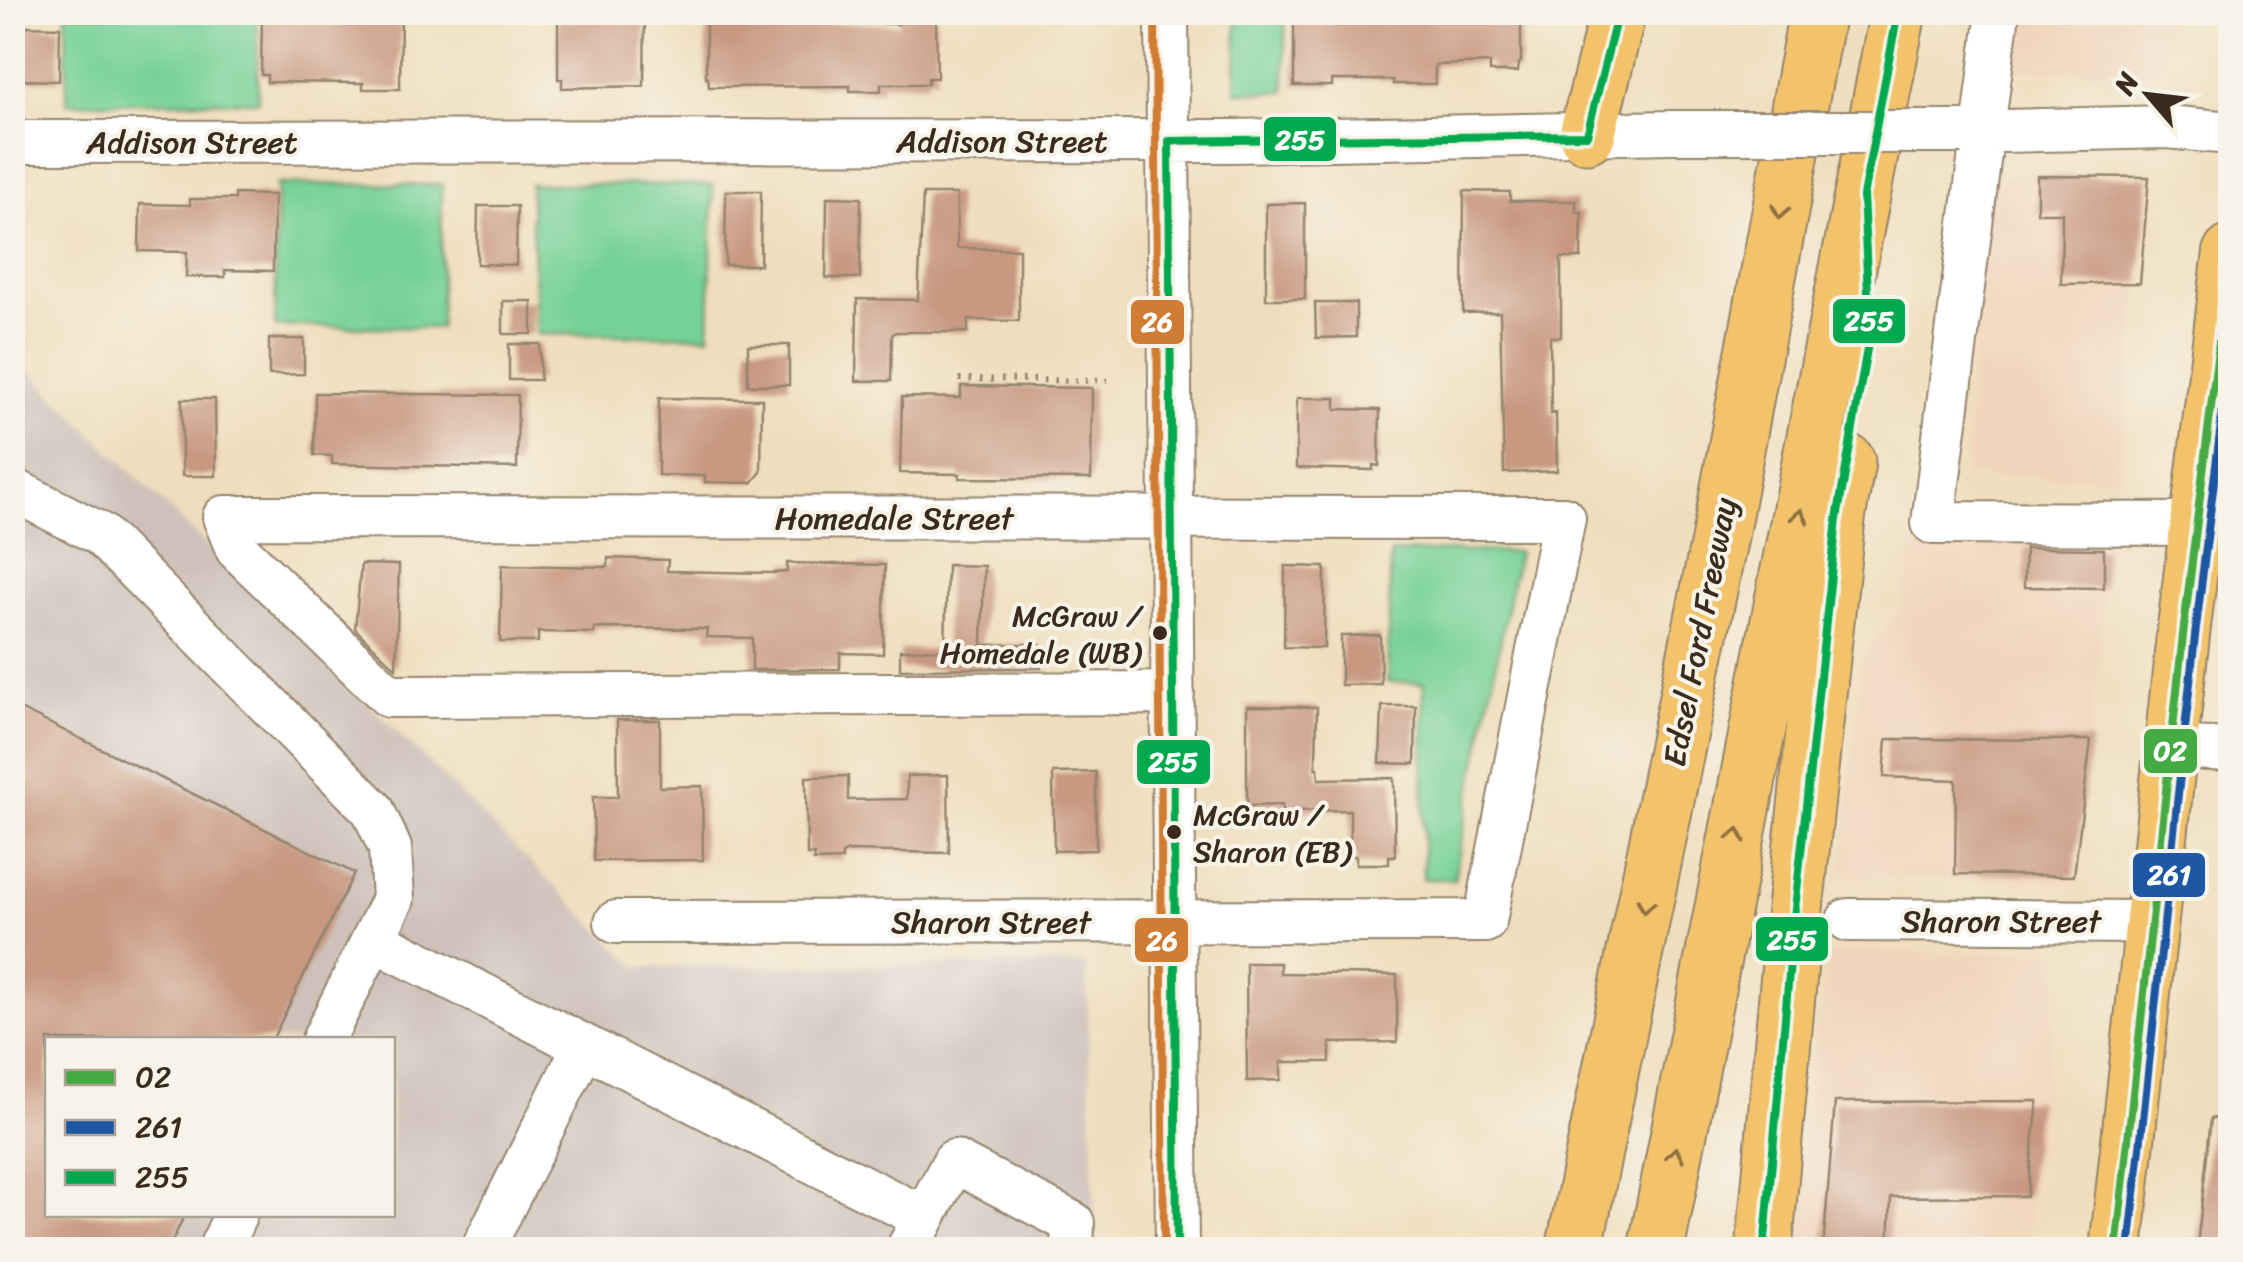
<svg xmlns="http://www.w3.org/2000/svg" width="2243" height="1262" font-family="Sriracha,sans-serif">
  <rect width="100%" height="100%" fill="#f7f3e8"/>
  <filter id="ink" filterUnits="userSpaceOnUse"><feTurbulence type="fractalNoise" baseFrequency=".01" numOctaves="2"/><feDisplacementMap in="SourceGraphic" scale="20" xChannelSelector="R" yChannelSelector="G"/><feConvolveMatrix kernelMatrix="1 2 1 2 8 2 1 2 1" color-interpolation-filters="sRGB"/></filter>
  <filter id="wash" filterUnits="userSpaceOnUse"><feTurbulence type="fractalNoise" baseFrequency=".0048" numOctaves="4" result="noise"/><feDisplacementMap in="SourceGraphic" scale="40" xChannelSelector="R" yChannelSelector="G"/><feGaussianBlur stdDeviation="2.25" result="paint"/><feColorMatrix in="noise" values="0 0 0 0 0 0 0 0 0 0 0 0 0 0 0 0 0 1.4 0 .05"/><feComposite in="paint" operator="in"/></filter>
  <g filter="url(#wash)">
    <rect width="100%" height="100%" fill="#efdebd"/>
    <path fill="#f0d5bc" d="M2017,13H2169L2161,72L2007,70Z
      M2037,176L2145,178L2140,283L2119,477H1965L1986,178Z
      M1916,535L2109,544L2076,885L1841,876L1862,656L1903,607Z
      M2230,917V1249H2196Z
      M2061,951L2026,1249L1791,1250L1826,953Z"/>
    <path fill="#cec1b9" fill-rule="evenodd" d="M12,355L637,967L1086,964L1096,1249H13ZM48,1040H392V1214H48Z"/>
    <path fill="#76d197" stroke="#587e5a" stroke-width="2.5" d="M66,13H257L258,101L67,103Z
      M1237,13H1285V92H1236Z
      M277,184L442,185L440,328L275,326Z
      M530,184L713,185L709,336L537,334Z
      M1452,551L1518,552L1454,879H1423L1424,683L1387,682L1391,553Z"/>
    <g id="blocks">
      <path fill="#c89881" d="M262,12H401L400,89H363V83L267,82V75H261Z
        M607,12H645L644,86L562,88V79H558V20H607Z
        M706,12H797V23L899,24V12H936L937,78H928V84H881V91H850V86L709,87L708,77L706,78Z
        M1342,12H1521V62L1519,63L1518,72H1490V63L1435,65V84H1393V80H1332V86H1294V17H1342Z
        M22,26L60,27L59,81L22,80Z
        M2037,176L2149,177L2140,283L2061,284L2062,213H2037Z
        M726,191H761L760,265H725Z
        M1464,191L1510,192V201H1576V212H1582L1581,258H1561V337H1550L1551,414L1556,413L1557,471L1504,473L1500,312L1463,313Z
        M235,194L274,195L273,271L225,270V277H186L187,252L139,251L140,204L190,205V199H235Z
        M923,194H957V248L1019,249V321L968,320V332H896L892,335L891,381H856L857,299L918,300Z
        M827,197L861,198L860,278H826Z
        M1305,203V299H1266V204Z
        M478,206H517L516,265L477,264Z
        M503,301H532V334H503Z
        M1315,303H1356V337L1316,338Z
        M269,339H304V374L269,375Z
        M509,344H540V380H509Z
        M748,345H789V385H748Z
        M961,386L1092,388L1091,479L959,478L960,474L900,473L902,397L961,398Z
        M315,393L518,395L517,468L332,464V456L314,455Z
        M659,398L762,399L761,472L752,483L705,482V476L658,475Z
        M1297,398H1336V409L1380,410L1379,466L1373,465V470L1296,468Z
        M182,399H215L216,476H182Z
        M2025,548L2104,549V588L2024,587Z
        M608,558L668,560L667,571L771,573L787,572V563L885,565L883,654L840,653V669L752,670V638L706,637L707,629L594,628V633L538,632V642H500L502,565L608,567Z
        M361,564L399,565L396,668L355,629Z
        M947,565L984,566L982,645L1040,644L1041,668L900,669V650L945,649Z
        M1285,566L1325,567L1324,648L1284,647Z
        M1380,635L1381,684L1341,685V636Z
        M12,705L354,873L272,1040H48V1214H185L168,1250H12Z
        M1247,706L1317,707L1316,768H1318L1319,779L1394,778L1395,856H1389V864H1356V856H1350V810L1282,811V805L1247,806Z
        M1382,706H1416L1415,764L1380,763Z
        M617,720H660V787L702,786L703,860L594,861L593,797H618Z
        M1887,739L2091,740L2074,876L1955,874L1956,780L1884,777Z
        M1096,772V850L1054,851L1053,773Z
        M948,775L949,853L848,851L842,854V860L814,861V855H807L806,777L848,776V800L907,799V776Z
        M1246,963H1280V973L1397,975V1042L1330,1043V1062H1281V1080L1247,1081Z
        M2038,1101L2027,1196L1891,1197L1889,1250H1823L1835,1102Z
        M2211,1118L2230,1119V1247H2197Z"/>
    </g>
  </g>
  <g filter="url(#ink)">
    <use href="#blocks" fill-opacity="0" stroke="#95846e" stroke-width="2.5"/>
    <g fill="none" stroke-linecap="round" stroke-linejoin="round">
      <g stroke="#95846e" stroke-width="46">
        <path id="minor" d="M1167,12L1177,1250
          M1998,12L1933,523L2199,524
          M1962,132L2167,127L2230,133
          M12,142L1230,141L1673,132
          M12,489L100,534L373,810L390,848L393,899L323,1040
          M2172,747L2230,750
          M1848,920L2154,922
          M616,922L1485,921L1564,518L224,517L237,549L389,696L1173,693
          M373,939L924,1218
          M219,1250L236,1214
          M482,1250L584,1046
          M907,1250L954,1161L1073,1223L1072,1250"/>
      </g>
      <g stroke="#95846e" stroke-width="56">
        <path id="major" d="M2116,1250L2183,635L2230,252"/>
      </g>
      <g stroke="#95846e" stroke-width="59">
        <path id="highway" d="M1587,135L1618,12
          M1574,1250L1720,536L1817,12
          M1656,1250L1898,12
          M1764,1250L1794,918L1837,519L1847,462"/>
      </g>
      <path stroke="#95846e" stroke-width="6" stroke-dasharray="2.5 8" stroke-linecap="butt" d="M959,379L1108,381"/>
      <use href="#minor" stroke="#fff" stroke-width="42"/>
      <use href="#major" stroke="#f2c36a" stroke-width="52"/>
      <use href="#highway" stroke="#f2c36a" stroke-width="55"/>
      <g stroke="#95846e" stroke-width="46" stroke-linecap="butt">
        <path id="minor-bridge" d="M1673,132H1962"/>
      </g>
      <use href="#minor-bridge" stroke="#fff" stroke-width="42"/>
      <g stroke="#f7f3e8" stroke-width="15">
        <path id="bus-1" d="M2116,1250L2183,635L2230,252"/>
      </g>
      <g stroke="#f7f3e8" stroke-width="15">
        <path id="bus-2" d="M2129,1250L2195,636L2230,351"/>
      </g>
      <g stroke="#f7f3e8" stroke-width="15">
        <path id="bus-3" d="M1177,1250L1169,141L1587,135L1618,12
          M1764,1250L1794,918L1837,519L1870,332L1863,196L1898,12"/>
      </g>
      <g stroke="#f7f3e8" stroke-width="15">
        <path id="bus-4" d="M1155,12L1164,1250"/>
      </g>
      <use href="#bus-1" stroke="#44aa42" stroke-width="8"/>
      <use href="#bus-2" stroke="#1e57a3" stroke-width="8"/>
      <use href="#bus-3" stroke="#00a94e" stroke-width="8"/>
      <use href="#bus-4" stroke="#d07c32" stroke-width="8"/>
    </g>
    <defs><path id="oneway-chevron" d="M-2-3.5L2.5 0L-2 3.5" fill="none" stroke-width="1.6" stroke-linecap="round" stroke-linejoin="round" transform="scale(2.5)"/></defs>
    <g stroke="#8d6f40">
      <use href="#oneway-chevron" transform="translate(1780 212) rotate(101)"/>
      <use href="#oneway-chevron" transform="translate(1800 516) rotate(-79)"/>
      <use href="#oneway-chevron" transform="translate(1737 835) rotate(-79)"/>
      <use href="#oneway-chevron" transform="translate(1645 906) rotate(102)"/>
      <use href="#oneway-chevron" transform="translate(1675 1154) rotate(-79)"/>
    </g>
  </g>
  <g fill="#3b2a1e" stroke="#f7f3e8" stroke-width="4">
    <circle cx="1160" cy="633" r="9"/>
    <circle cx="1174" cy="832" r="9"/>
  </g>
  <g text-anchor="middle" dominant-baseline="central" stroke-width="8" stroke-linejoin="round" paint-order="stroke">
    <g font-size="30" fill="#3b2a1e" stroke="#f7f3e8" text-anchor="end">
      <text x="1141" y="616">McGraw /<tspan x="1141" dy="37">Homedale (WB)</tspan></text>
      <text x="1193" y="815" text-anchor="start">McGraw /<tspan x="1193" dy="37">Sharon (EB)</tspan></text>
    </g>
    <g font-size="32" fill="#3b2a1e" stroke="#f7f3e8">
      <text x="1002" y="141">Addison Street</text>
      <text x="192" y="142">Addison Street</text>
      <text x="894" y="518">Homedale Street</text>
      <text transform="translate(1700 632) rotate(-79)">Edsel Ford Freeway</text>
      <text x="2001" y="921">Sharon Street</text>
      <text x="991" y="922">Sharon Street</text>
    </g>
  </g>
  <g stroke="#f7f3e8" stroke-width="4">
    <rect x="1262" y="115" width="76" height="48" rx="10" fill="#00a94e"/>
    <rect x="1831" y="297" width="76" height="48" rx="10" fill="#00a94e"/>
    <rect x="1129" y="298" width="57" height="48" rx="10" fill="#d07c32"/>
    <rect x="2142" y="727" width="57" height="48" rx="10" fill="#44aa42"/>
    <rect x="1135" y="738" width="77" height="48" rx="10" fill="#00a94e"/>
    <rect x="2131" y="851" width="76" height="48" rx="10" fill="#1e57a3"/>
    <rect x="1754" y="915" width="76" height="48" rx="10" fill="#00a94e"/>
    <rect x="1133" y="916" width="57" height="48" rx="10" fill="#d07c32"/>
  </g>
  <g font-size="28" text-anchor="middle" font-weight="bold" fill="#fff">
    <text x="1300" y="149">255</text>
    <text x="1869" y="330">255</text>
    <text x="1157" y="331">26</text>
    <text x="2170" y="760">02</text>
    <text x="1173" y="771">255</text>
    <text x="2169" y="884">261</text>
    <text x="1792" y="949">255</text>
    <text x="1162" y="950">26</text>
  </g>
  <rect width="2243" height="1262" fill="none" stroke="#f7f3e8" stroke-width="50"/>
  <rect x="45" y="1037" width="350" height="180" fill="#f7f3e8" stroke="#aca397" stroke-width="2.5"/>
  <rect x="65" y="1070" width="50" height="15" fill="#44aa42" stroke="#aca397" stroke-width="2.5"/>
  <text x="135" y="1087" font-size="30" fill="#3b2a1e">02</text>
  <rect x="65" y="1120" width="50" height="15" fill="#1e57a3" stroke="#aca397" stroke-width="2.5"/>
  <text x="135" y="1137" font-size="30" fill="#3b2a1e">261</text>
  <rect x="65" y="1170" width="50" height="15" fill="#00a94e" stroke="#aca397" stroke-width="2.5"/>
  <text x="135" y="1187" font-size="30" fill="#3b2a1e">255</text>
  <g transform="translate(2148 95) rotate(298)" stroke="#f7f3e8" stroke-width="8" paint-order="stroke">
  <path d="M0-8L18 38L0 25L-18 38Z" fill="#3b2a1e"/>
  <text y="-15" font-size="28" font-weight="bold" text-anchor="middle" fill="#3b2a1e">N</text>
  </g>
</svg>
